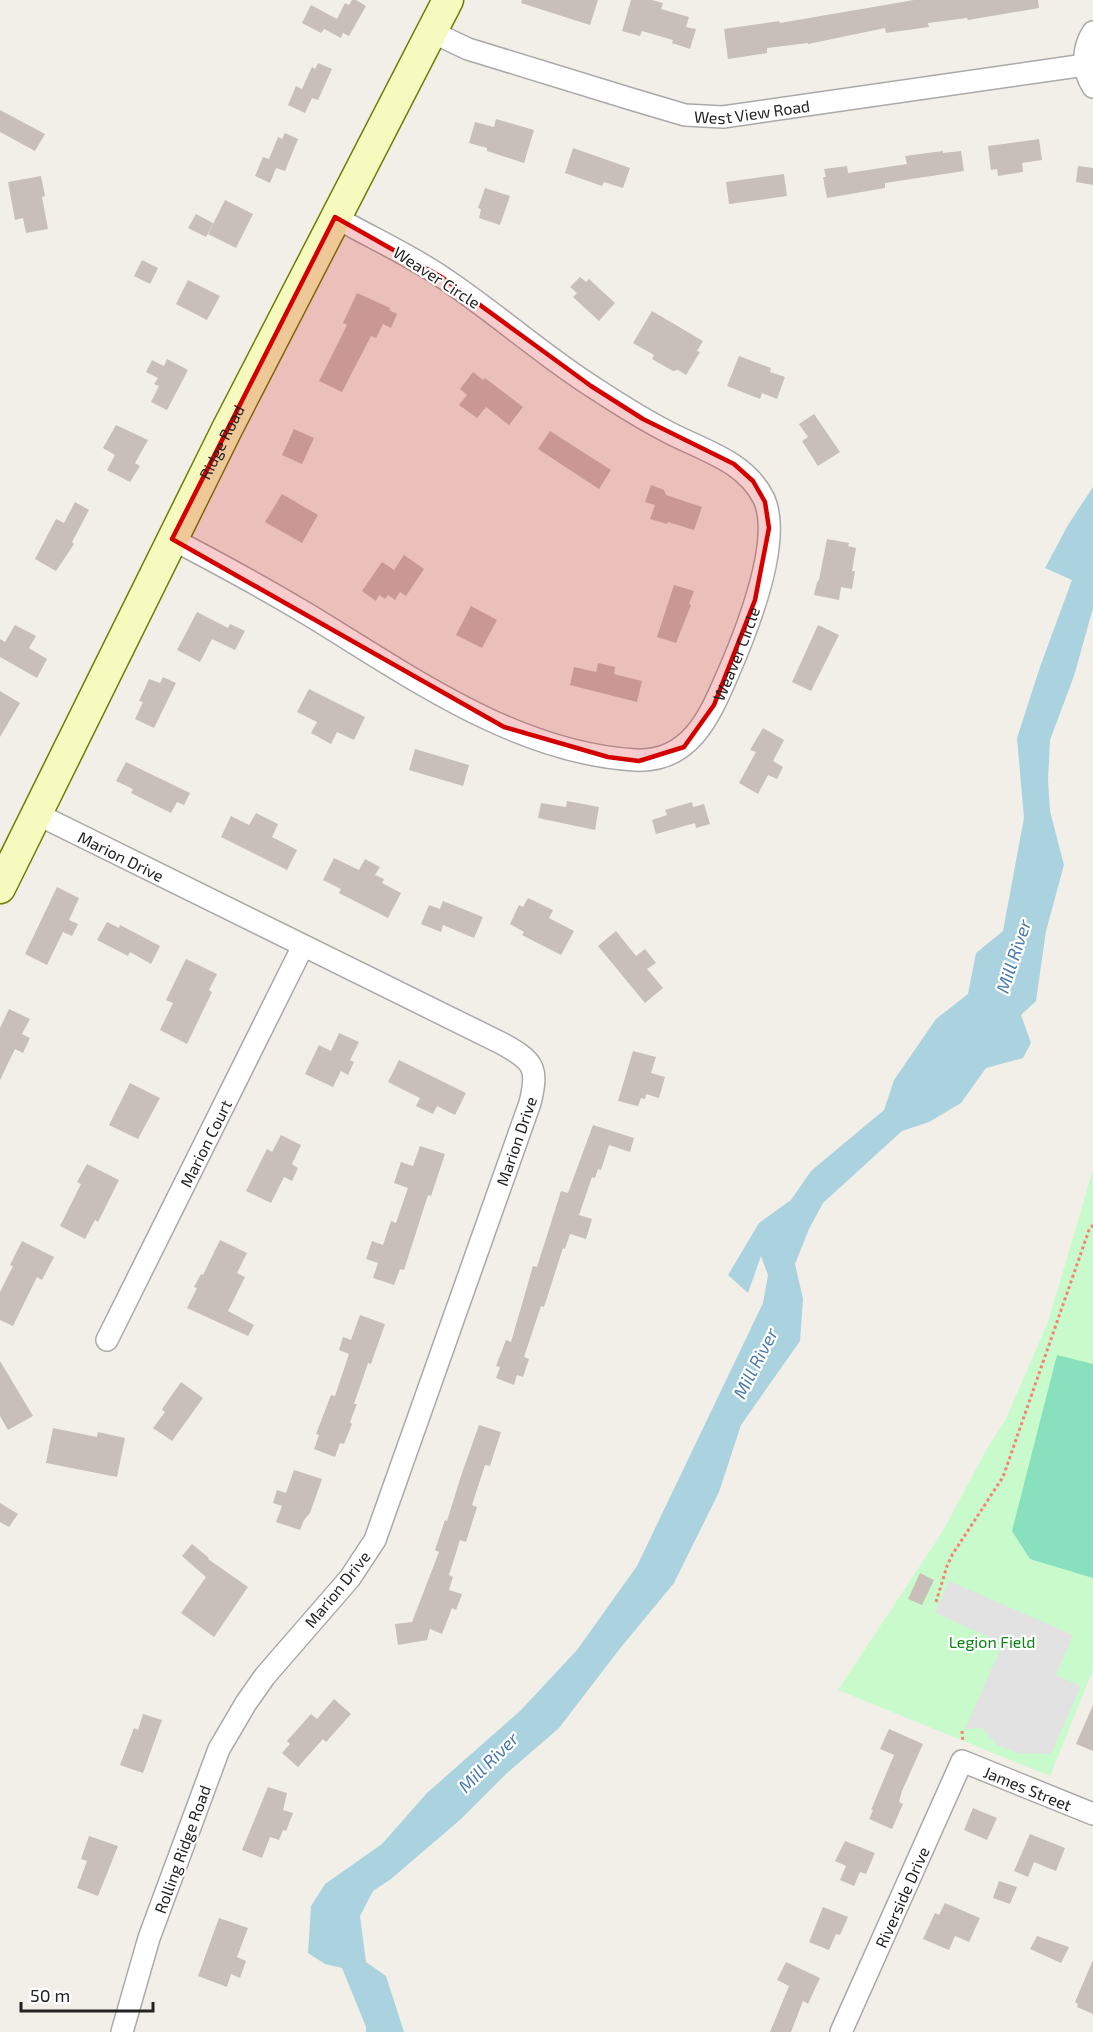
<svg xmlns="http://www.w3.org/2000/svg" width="1093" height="2032" font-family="'Exo 2',sans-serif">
  <rect width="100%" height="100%" fill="#f2efe9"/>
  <path fill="#c8facc" d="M1093,1170V1670L1050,1776L838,1690L941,1534L988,1447L1005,1421L1048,1322Z"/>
  <path fill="#88e0be" d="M1057,1355L1093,1364V1578L1030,1559L1012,1531Z"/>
  <path fill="#e2e2e2" d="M949,1581L1073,1635L1056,1675L1081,1686L1051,1754L1018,1753L997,1745L982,1728L965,1729L1003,1643L935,1613Z"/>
  <path fill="#aad3df" d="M1093,487V608L1074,676L1050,740L1048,780L1050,811L1064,865L1046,931L1036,1001L1021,1015L1031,1043L1023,1058L986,1068L961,1103L929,1122L902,1131L823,1203L809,1229L795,1264L803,1299L800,1341L741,1425L719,1492L674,1583L618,1651L559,1728L507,1773L461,1819L391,1879L373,1891L360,1916L366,1962L386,1976L404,2032H366V2027L342,1968L325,1964L308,1953L311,1906L325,1884L382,1844L427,1793L520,1711L577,1650L637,1566L763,1303L768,1275L761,1256L748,1293L728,1275L759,1223L791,1200L811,1171L884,1110L894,1080L936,1019L968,994L976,953L1003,931L1024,818L1017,738L1040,667L1072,580L1045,568L1068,525Z"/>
  <path fill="#c7bfb8" d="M352,0H356L366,6L349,36L343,33L341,38L324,29L321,33L302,23L311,5L337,19L345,3L349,5Z
    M522,0H598L590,25L521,3Z
    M631,0H652L663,3L661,9L689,17L686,27L696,29L690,49L672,43L673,40L642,31L640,36L622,31Z
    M914,0H1038L1039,8L968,20L967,18L928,23L929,27L886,33L885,28L808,44V43L767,48V53L728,59L724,29L779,21L780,23Z
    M318,63L332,69L318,100L312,98L305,113L288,105L296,86L302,89L312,67L315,69Z
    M0,110L45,134L35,151L0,132Z
    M496,119L534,130L524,163L487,151V148L469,143L475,122L494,127Z
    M285,133L298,139L285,171L276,168L270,183L255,176L263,157L269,159L278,137L282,139Z
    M1039,139L1042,160L1022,163L1023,172L998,176L997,169L991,170L988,146Z
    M573,148L630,168L623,188L604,182L602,186L565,173Z
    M943,151V153L961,151L964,171L885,183V188L827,198L823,177H826L824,169L847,166L848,173L907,164L905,156Z
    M1078,166L1093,168V185L1076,182Z
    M784,174L787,196L729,204L726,182Z
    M41,176L45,196L42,197L48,229L26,233L23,218L15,220L8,182Z
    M485,188L510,196L500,225L479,218L481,209L478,208Z
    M225,200L253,214L236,248L208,234Z
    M196,214L213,223L206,237L188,228Z
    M142,260L158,268L150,284L134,276Z
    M580,277L586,282L589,279L615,303L599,321L573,297L577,293L570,287Z
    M188,280L220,296L207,320L176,304Z
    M357,293L390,308L389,310L397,314L391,328L383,324L376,338L371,336L342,392L319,381L347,325L343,323Z
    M652,311L703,341L697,351L700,352L686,375L678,370L673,371L652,359L654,355L633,343Z
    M739,356L771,368L770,372L785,377L777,399L762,393L760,399L727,386Z
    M167,359L188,370L167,410L151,402L159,386L154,384L158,378L146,372L152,360L164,366Z
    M473,372L483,380L485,378L523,407L509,425L486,407L477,418L459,405L467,395L460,389Z
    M814,414L840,452L818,466L802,441L808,437L799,424Z
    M116,425L148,440L135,463L140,466L130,482L107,470L115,455L103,448Z
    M294,429L314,438L302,464L282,455Z
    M550,431L611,470L599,489L538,449Z
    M651,485L664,490L666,495L702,507L694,530L668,522L667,524L650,519L655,505L645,502Z
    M282,494L318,515L302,543L265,522Z
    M75,502L89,510L72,542L74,544L56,571L35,559L56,519L64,523Z
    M827,539L849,543L848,546L856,548L852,571H855L852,589L841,587L839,600L814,595L817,582L819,580Z
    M404,555L424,569L406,596L400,592L395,600L388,595L385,599L379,595L376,601L362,591L382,562L394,570Z
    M674,585L694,591L689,604L691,605L676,643L657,637Z
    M471,606L497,620L482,648L456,635Z
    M197,612L228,628L230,624L245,631L235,650L212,639L200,662L177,650Z
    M15,625L36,636L29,648L47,659L37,678L0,657V639L5,642Z
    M818,625L839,635L811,691L792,682Z
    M598,663L615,667L614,674L642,681L637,702L570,685L574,667L596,672Z
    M163,677L176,683L154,728L135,719L143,702L139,701L149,679L160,683Z
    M309,689L365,717L354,740L337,732L331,744L311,733L317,722L297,712Z
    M0,691L20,703L0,737Z
    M763,728L784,740L773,761L783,767L777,779L768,775L758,794L739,783L756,752L750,750Z
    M415,749L469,765L463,786L409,770Z
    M126,762L190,793L184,805L177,802L171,813L131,793L133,789L116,781Z
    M567,801L599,807L595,830L538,818L541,803L566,807Z
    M692,802L693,807L704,804L710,824L696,828L695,823L656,834L652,820L667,815L665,810Z
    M256,813L278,824L272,837L297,850L287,870L221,837L231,816L249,825Z
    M334,858L359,870L365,859L380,867L375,875L384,879L382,883L401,893L388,918L339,893L341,889L323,880Z
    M57,887L79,898L69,920L78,924L72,936L63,932L47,965L25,954Z
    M528,898L553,910L549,918L574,931L561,955L522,935L524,932L510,924L519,905L523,907Z
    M443,901L483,917L474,938L443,925L441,932L421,924L429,905L440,909Z
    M107,922L119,928L120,925L160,946L151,964L130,952L128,956L97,940Z
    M616,931L636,956L645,949L656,963L647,969L663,988L645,1003L598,946Z
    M186,959L217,974L209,990L212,992L187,1044L160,1030L173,1003L166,1000Z
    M9,1009L30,1019L22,1034L30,1038L23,1053L15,1049L0,1080V1028Z
    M339,1033L359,1042L350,1060L354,1062L348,1075L341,1071L333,1087L305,1074L319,1045L331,1051Z
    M633,1051L656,1057L651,1073L665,1077L659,1098L646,1094L645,1099L641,1098L638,1106L618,1101Z
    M399,1060L466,1093L455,1115L437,1106L433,1114L416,1106L420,1098L388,1082Z
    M130,1083L160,1098L138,1139L109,1125Z
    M593,1125L634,1138L630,1152L609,1145L601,1170L598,1169L595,1178L592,1177L579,1215L592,1219L586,1239L570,1234L565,1249L563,1248L544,1307L541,1306L524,1357L529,1359L523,1377L517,1375L514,1385L496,1378L500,1367L496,1366L506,1340L511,1342L533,1266L537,1267L561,1191L568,1193Z
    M281,1135L301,1145L292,1164L298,1168L292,1181L284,1177L271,1203L246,1191L267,1149L272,1152Z
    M420,1146L445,1154L431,1196L428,1195L404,1270L400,1269L394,1285L373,1278L378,1263L366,1259L372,1241L383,1245L391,1221L396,1223L408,1188L394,1183L401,1162L413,1166Z
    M87,1164L119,1180L98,1222L95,1220L85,1239L60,1226L81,1184L77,1182Z
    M220,1240L247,1253L237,1273L245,1277L228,1311L254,1325L248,1336L187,1308L197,1288L194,1287L201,1274L203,1275Z
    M22,1241L54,1257L42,1280L37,1277L13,1326L0,1320V1292L13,1266L10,1265Z
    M360,1315L385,1324L371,1364L368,1363L354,1404H357L350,1422L352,1424L344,1444L340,1443L335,1457L314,1449L319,1435L316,1434L331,1395L335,1396L349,1354L339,1350L343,1337L351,1340Z
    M0,1361L33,1416L8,1430L0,1416Z
    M181,1382L203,1398L172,1441L153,1428L165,1412L162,1409Z
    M479,1425L501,1432L490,1466L485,1465L472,1505L477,1507L466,1542L460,1540L449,1575L453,1577L449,1590L462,1594L456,1610L452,1608L442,1634L430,1629L427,1640L398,1645L395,1624L412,1622L439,1552L435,1550L445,1520L447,1521L461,1476Z
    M53,1428L97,1437L98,1432L125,1438L117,1477L46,1463Z
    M294,1470L322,1479L310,1513L304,1520L300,1530L276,1522L282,1506L273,1503L277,1490L286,1493Z
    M0,1503L18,1514L9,1527L0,1522Z
    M192,1544L209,1558L208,1559L248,1587L214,1637L181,1613L206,1577L182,1556Z
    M920,1573L934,1580L922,1605L908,1599Z
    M334,1699L351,1714L326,1742L323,1739L298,1767L282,1753L290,1744L287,1741L311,1714L317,1719Z
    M1093,1705V1751L1076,1744Z
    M143,1714L162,1720L143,1773L120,1765L134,1728L138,1730Z
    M889,1729L923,1744L902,1791L899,1802L903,1804L892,1829L869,1819L873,1810H871L894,1755L880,1749Z
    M268,1787L287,1793L283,1810L293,1813L286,1831L283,1830L279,1840L270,1837L262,1858L242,1850Z
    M973,1808L997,1818L987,1840L964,1830Z
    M1030,1834L1065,1848L1056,1871L1034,1862L1028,1877L1014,1871Z
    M89,1836L118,1846L98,1896L77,1888L87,1861L81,1859Z
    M845,1841L875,1853L866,1874L860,1872L854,1886L840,1880L846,1866L835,1861Z
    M999,1881L1017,1887L1010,1904L993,1898Z
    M945,1903L980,1918L969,1942L955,1936L949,1950L923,1939L935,1913L939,1915Z
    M823,1907L848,1917L840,1935L836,1934L829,1950L809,1942Z
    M219,1918L248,1928L237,1957L246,1961L240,1978L231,1974L227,1987L198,1976Z
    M1037,1936L1069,1947L1061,1963L1030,1949Z
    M1093,1960V2014L1077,2007L1078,2004L1075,2002Z
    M786,1962L820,1978L808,2004L803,2001L791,2032H770L789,1986L777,1980Z"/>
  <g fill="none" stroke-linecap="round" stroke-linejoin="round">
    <g stroke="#a9a9a9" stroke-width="24">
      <g id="street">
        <path id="s1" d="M432,32L468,49L631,99L685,115L723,117L1085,65"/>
        <path d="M1093,32C1082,49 1082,70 1093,87"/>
        <path id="s2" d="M172,539C218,563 264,588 309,615C408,675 515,753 635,760C689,763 709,718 727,676C745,635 783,541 764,499C745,460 701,450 666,431C641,418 619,404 596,389C542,355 495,312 442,277C408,254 370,237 335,217"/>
        <path id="s3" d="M37,814L503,1044C533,1061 539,1067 530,1103L375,1540L350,1578L265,1676L246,1703L219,1749L149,1938L122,2032"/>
        <path id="s4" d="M107,1340L303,946"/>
        <path id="s5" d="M841,2032L962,1761L1093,1814"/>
      </g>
    </g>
    <g stroke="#707d05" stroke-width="33">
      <g id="secondary">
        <path id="s6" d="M0,888L227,429L448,0"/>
      </g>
    </g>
    <path stroke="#fa8072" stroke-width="3" stroke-dasharray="3 3" stroke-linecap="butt" d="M936,1602L947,1566L952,1555L1003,1477L1089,1230L1093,1225
      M962,1731L963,1742"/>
    <use href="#street" stroke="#fff" stroke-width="21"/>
    <use href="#secondary" stroke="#f7fabf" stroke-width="30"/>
  </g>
  <path fill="#d40000" fill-opacity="0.2" stroke="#d40000" stroke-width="4.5" stroke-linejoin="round" d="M335,217L443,278L591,386L643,419L734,464L753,481L765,502L769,528L755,600L714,705L684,747L639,761L608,757L504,727L172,539Z"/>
  <g text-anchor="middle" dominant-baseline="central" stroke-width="4.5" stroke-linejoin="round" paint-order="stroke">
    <g font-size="16" fill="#222" stroke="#fff">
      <text stroke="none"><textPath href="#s1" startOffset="334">West View Road</textPath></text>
      <text transform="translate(437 277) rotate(33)">Weaver Circle</text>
      <text stroke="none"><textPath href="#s6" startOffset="498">Ridge Road</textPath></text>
      <text stroke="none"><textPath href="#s2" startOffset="676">Weaver Circle</textPath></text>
      <text stroke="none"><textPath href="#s3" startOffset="94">Marion Drive</textPath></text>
      <text transform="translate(516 1141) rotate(-71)">Marion Drive</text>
      <text stroke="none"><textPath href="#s4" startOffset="220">Marion Court</textPath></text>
      <text transform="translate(337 1589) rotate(-51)">Marion Drive</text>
      <text stroke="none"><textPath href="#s5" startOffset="368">James Street</textPath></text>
      <text transform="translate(182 1849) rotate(-70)">Rolling Ridge Road</text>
      <text stroke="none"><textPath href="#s5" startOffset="148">Riverside Drive</textPath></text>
    </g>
    <g font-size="16" fill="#0c8416" stroke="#fff">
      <text x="992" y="1641">Legion Field</text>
    </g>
    <g font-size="18" font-style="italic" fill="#4a7aab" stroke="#fff">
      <text transform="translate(1013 956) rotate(-72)">Mill River</text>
      <text transform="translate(755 1363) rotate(-63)">Mill River</text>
      <text transform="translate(488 1762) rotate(-45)">Mill River</text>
    </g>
  </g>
  <path d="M21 2002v9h132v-9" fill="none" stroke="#222222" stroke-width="3"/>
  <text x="30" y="2002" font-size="18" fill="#222222" stroke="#ffffff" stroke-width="4.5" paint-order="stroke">50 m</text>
</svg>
